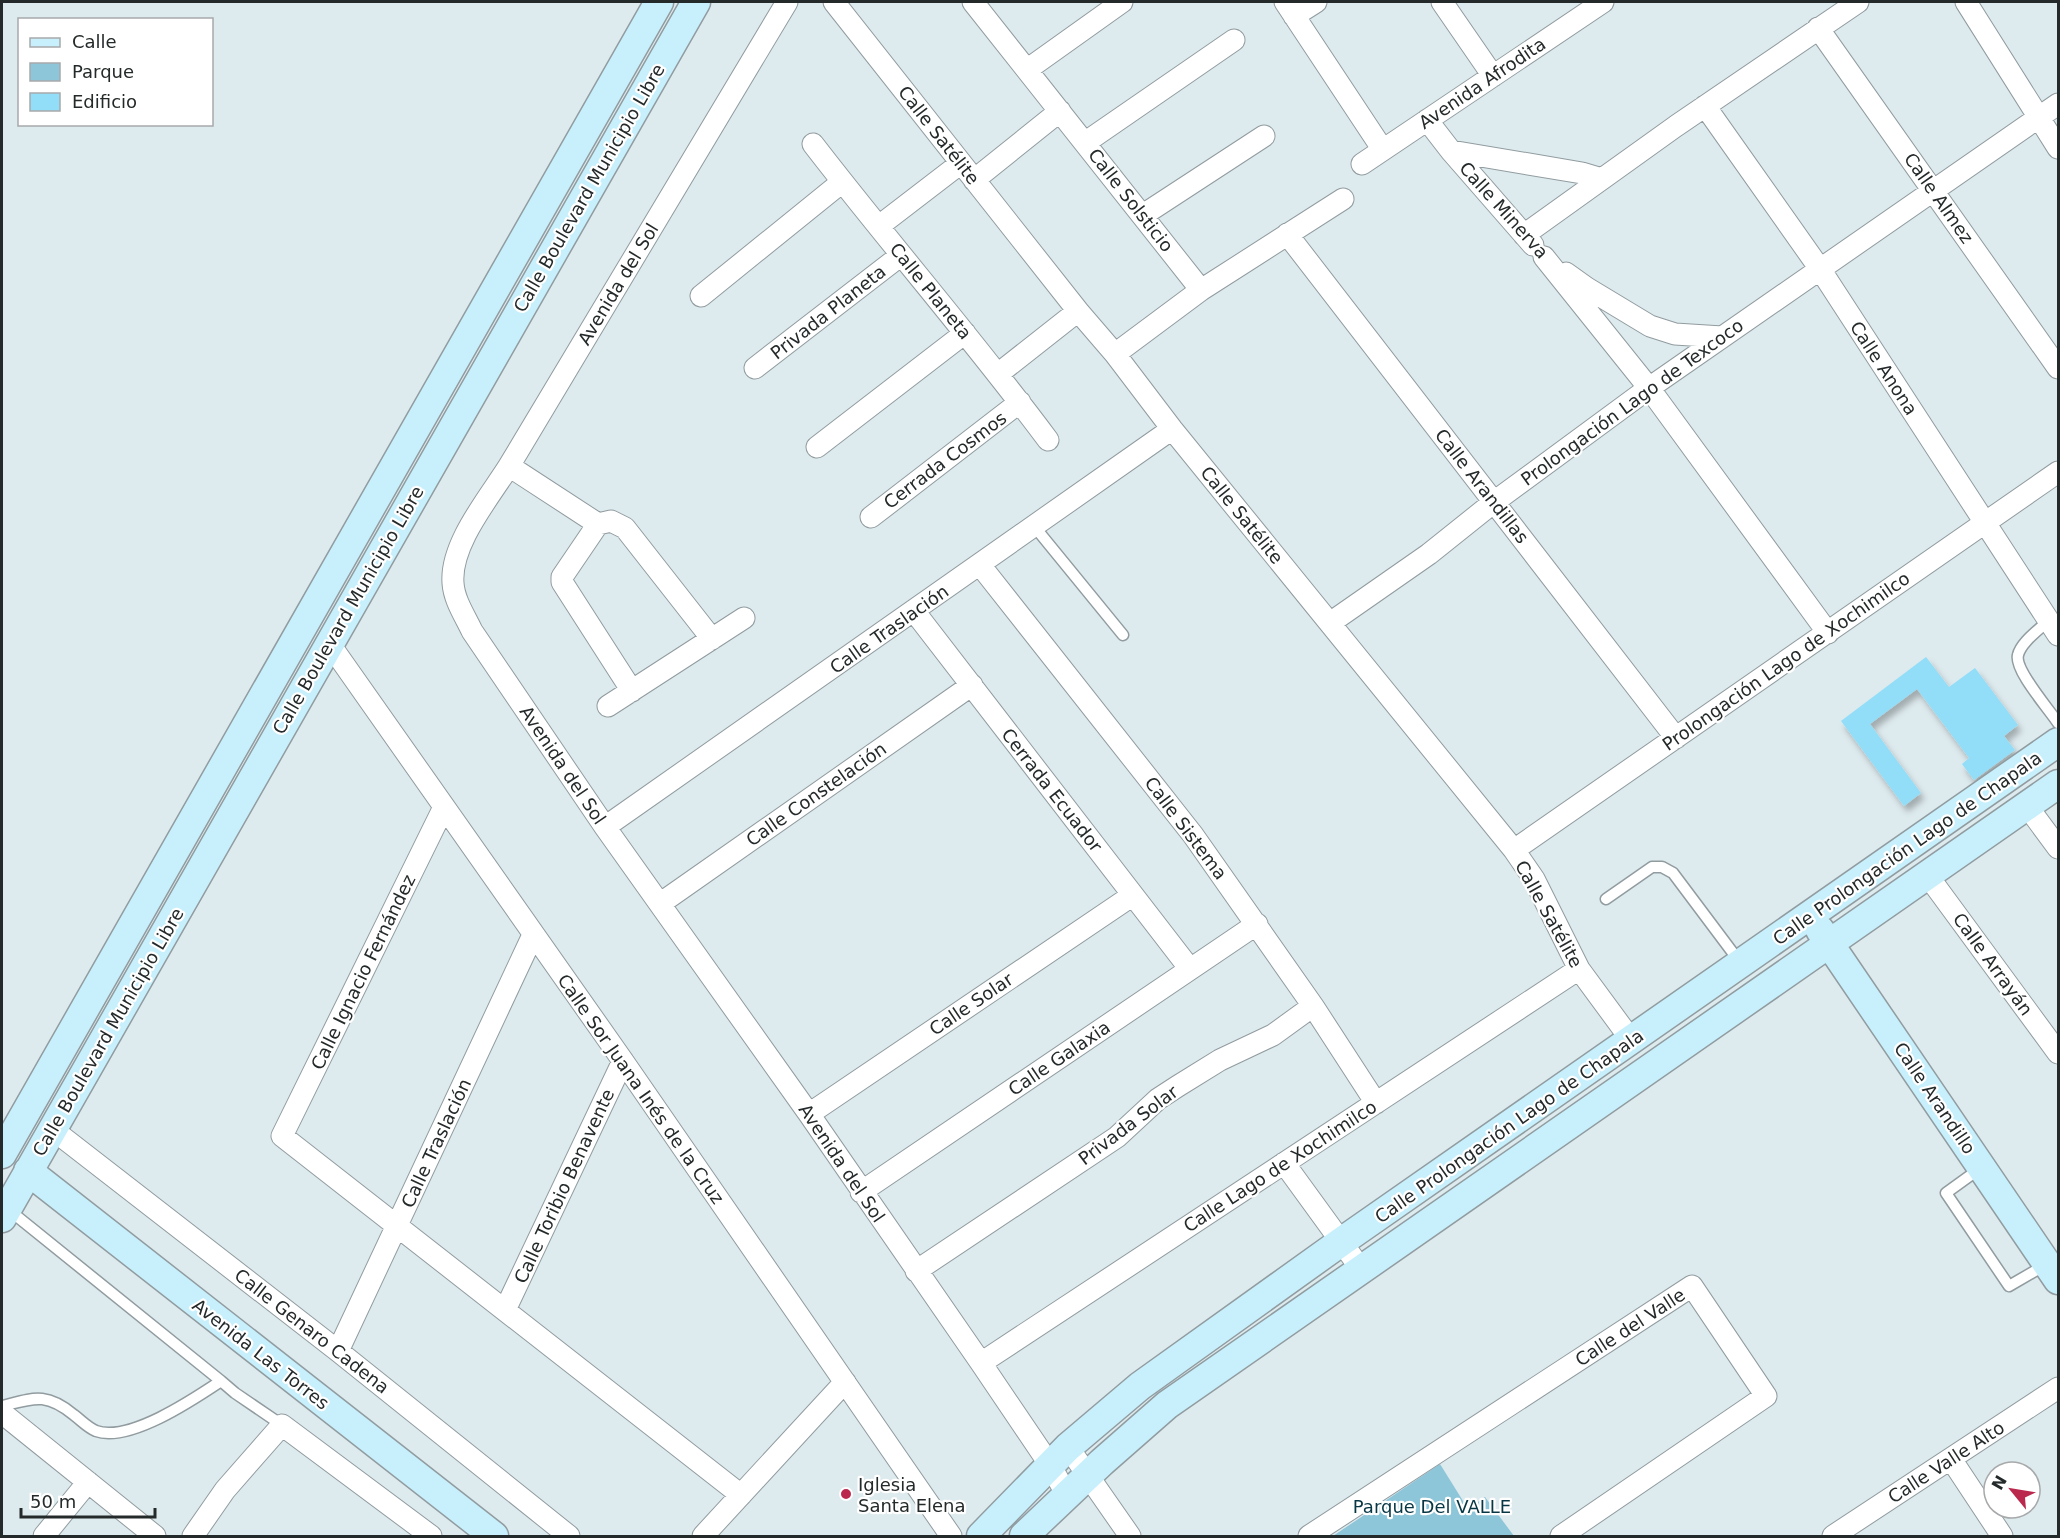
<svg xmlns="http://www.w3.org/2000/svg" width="2060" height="1538" font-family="'DejaVu Sans',sans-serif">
  <defs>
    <filter id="shadow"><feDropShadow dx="3.5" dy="6" stdDeviation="3" flood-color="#0004"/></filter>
  </defs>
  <rect width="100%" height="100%" fill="#ddeaee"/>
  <path fill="#8dc5d9" d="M1440,1464L1468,1509L1485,1497L1514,1536H1333Z"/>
  <path fill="#92ddf8" filter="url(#shadow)" d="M1926,657L1949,687L1975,668L2018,725L2004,736L2015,750L1974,780L1962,764L1969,758L1917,689L1870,724L1921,793L1904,806L1841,721Z"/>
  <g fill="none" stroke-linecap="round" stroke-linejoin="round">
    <g stroke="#919ca0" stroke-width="13">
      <path id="lane" d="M1034,526L1123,635
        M2049,620C2039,630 2021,642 2018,655C2014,670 2049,709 2058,723
        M1606,899L1652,867H1662L1673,873L1739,961
        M1982,1167L1946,1193L2009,1286L2047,1264
        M9,1210L221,1381
        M2,1406C34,1398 46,1392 74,1415C82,1421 87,1427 96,1431C129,1443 194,1399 221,1381L235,1393L282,1425"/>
    </g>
    <g stroke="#919ca0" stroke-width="23">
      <path id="street" d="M787,2L509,466C489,498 450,544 453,583C454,600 465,616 472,631L605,827L809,1114L981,1363L1050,1465L1067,1495
        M834,2L1078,311L1115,354L1172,429L1514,850L1534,879L1579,969L1632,1041
        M973,2L1201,290
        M1285,2L1383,150
        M1442,2L1493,76
        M1966,2L2058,148
        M1294,16L1316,2
        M1818,28L2058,368
        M1028,69L1122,2
        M1705,106L1820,269L2058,635
        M1427,120L1451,151L1533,245
        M1086,142L1234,40
        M813,144C890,244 973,339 1048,440
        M1451,151L1582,173L1602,179
        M1362,164L1603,2
        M974,180L1060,111
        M1143,215L1264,136
        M879,226L961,163
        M1287,234L1676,738
        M1524,235L1676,126L1858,2
        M1544,257L1649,388L1828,633
        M1566,273L1587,288L1650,326L1675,334L1722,337
        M701,296L842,182
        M1115,354L1201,290L1343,199
        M755,368L900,256
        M998,374L1078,311
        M817,447L965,333
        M509,466L598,524
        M871,517L1020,402
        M980,565L1193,835L1313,1006L1376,1103
        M914,611L1190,969
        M1330,623L1429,554L1494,502L1649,388L2058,104
        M329,643L623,1061L951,1536
        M632,691L562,582V577L598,524L611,521L625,528L712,639
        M608,706L744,618
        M2027,806L2058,848
        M444,807L282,1136L741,1495
        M605,827L1172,429
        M1514,850L2058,472
        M1928,876L2058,1053
        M661,903L972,685
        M809,1114L1133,895
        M52,1129L338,1351L569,1536
        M1284,1163L1361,1269
        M861,1192L1257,924
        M916,1271L1117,1137L1158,1099L1178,1086L1220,1060L1273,1035L1313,1006
        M505,1310L623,1061
        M338,1351L533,935
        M981,1363L1579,969
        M2,1413L155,1536
        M1068,1447L1130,1536
        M1951,1459L2002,1536
        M44,1536L88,1482
        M193,1536L225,1490L282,1425L431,1536
        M703,1536L845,1382
        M1309,1536L1692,1286L1766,1396L1561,1536
        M1833,1536L2058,1388"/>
    </g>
    <g stroke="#919ca0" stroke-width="31">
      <path id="secondary" d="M1820,930L2058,1280
        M2,1154L659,2
        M28,1171L494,1536
        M2,1218L696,2
        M981,1536L1068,1447L1140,1386L1341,1242L2058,742
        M1024,1536L1102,1462L1167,1405L2058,784"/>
    </g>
    <use href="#lane" stroke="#fff" stroke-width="10"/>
    <use href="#street" stroke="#fff" stroke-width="21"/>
    <use href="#secondary" stroke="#c8f0fc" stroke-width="28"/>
  </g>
  <circle fill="#ba294d" stroke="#fff" stroke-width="2" cx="846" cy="1494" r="6"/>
  <g text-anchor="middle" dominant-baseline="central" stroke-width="4.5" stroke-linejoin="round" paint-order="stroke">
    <g font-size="18" fill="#24292a" stroke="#fff">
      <text transform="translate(1482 83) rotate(-34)">Avenida Afrodita</text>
      <text transform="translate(939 135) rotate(52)">Calle Satélite</text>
      <text transform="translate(589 188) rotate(-60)">Calle Boulevard Municipio Libre</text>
      <text transform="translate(1939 198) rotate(55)">Calle Almez</text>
      <text transform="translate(1131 200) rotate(52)">Calle Solsticio</text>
      <text transform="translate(1504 210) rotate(48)">Calle Minerva</text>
      <text transform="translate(618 284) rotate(-59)">Avenida del Sol</text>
      <text transform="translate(931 291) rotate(51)">Calle Planeta</text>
      <text transform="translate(828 312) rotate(-38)">Privada Planeta</text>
      <text transform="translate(1884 368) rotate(57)">Calle Anona</text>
      <text transform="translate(1632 402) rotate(-36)">Prolongación Lago de Texcoco</text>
      <text transform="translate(945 460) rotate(-37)">Cerrada Cosmos</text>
      <text transform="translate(1482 486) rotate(52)">Calle Arandillas</text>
      <text transform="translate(1242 515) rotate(51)">Calle Satélite</text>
      <text transform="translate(348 610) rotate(-60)">Calle Boulevard Municipio Libre</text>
      <text transform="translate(889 629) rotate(-35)">Calle Traslación</text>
      <text transform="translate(1786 661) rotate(-35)">Prolongación Lago de Xochimilco</text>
      <text transform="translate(563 765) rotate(56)">Avenida del Sol</text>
      <text transform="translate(1052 790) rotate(52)">Cerrada Ecuador</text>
      <text transform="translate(816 794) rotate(-35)">Calle Constelación</text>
      <text transform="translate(1186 828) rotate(53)">Calle Sistema</text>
      <text transform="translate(1907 848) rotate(-35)">Calle Prolongación Lago de Chapala</text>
      <text transform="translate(1549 914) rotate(61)">Calle Satélite</text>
      <text transform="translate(1993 964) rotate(54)">Calle Arrayán</text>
      <text transform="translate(363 972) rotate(-64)">Calle Ignacio Fernández</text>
      <text transform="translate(971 1004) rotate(-34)">Calle Solar</text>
      <text transform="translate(108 1032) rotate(-60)">Calle Boulevard Municipio Libre</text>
      <text transform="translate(1059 1058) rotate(-34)">Calle Galaxia</text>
      <text transform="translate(641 1089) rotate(55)">Calle Sor Juana Inés de la Cruz</text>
      <text transform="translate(1935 1098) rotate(56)">Calle Arandillo</text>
      <text transform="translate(1128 1125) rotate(-37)">Privada Solar</text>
      <text transform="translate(1509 1126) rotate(-35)">Calle Prolongación Lago de Chapala</text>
      <text transform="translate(436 1143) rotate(-65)">Calle Traslación</text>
      <text transform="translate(842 1163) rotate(56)">Avenida del Sol</text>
      <text transform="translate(1280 1166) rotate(-33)">Calle Lago de Xochimilco</text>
      <text transform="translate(564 1186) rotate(-65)">Calle Toribio Benavente</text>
      <text transform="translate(1630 1327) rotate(-33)">Calle del Valle</text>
      <text transform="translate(312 1331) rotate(38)">Calle Genaro Cadena</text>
      <text transform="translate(261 1354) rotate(38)">Avenida Las Torres</text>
      <text transform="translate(1946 1462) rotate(-33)">Calle Valle Alto</text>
    </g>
    <g font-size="18" fill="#24292a" stroke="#fff" text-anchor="start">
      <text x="858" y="1484">Iglesia<tspan x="858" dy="21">Santa Elena</tspan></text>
    </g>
    <g font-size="18" fill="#073745" stroke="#fff">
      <text x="1432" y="1506">Parque Del VALLE</text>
    </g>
  </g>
  <rect width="2060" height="1538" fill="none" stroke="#24292a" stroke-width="6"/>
  <rect x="18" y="18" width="195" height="108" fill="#ffffff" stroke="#a7a9aa" stroke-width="1.5"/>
  <rect x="30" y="38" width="30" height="9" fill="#c8f0fc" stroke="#a7a9aa" stroke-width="1.5"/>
  <text x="72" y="48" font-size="18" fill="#24292a">Calle</text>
  <rect x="30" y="63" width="30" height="18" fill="#8dc5d9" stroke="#a7a9aa" stroke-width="1.5"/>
  <text x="72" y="78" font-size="18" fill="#24292a">Parque</text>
  <rect x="30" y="93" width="30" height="18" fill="#92ddf8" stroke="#a7a9aa" stroke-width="1.5"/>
  <text x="72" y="108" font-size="18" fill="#24292a">Edificio</text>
  <g transform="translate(2012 1490) rotate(300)"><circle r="28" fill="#ffffff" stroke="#a7a9aa" stroke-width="1.5"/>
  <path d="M0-4.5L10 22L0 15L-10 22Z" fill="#ba294d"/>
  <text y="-9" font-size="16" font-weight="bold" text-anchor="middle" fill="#24292a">N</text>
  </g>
  <path d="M21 1508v9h134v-9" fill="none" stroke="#24292a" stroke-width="3"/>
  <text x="30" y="1508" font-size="18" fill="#24292a" stroke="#ffffff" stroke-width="4.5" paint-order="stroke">50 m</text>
</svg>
